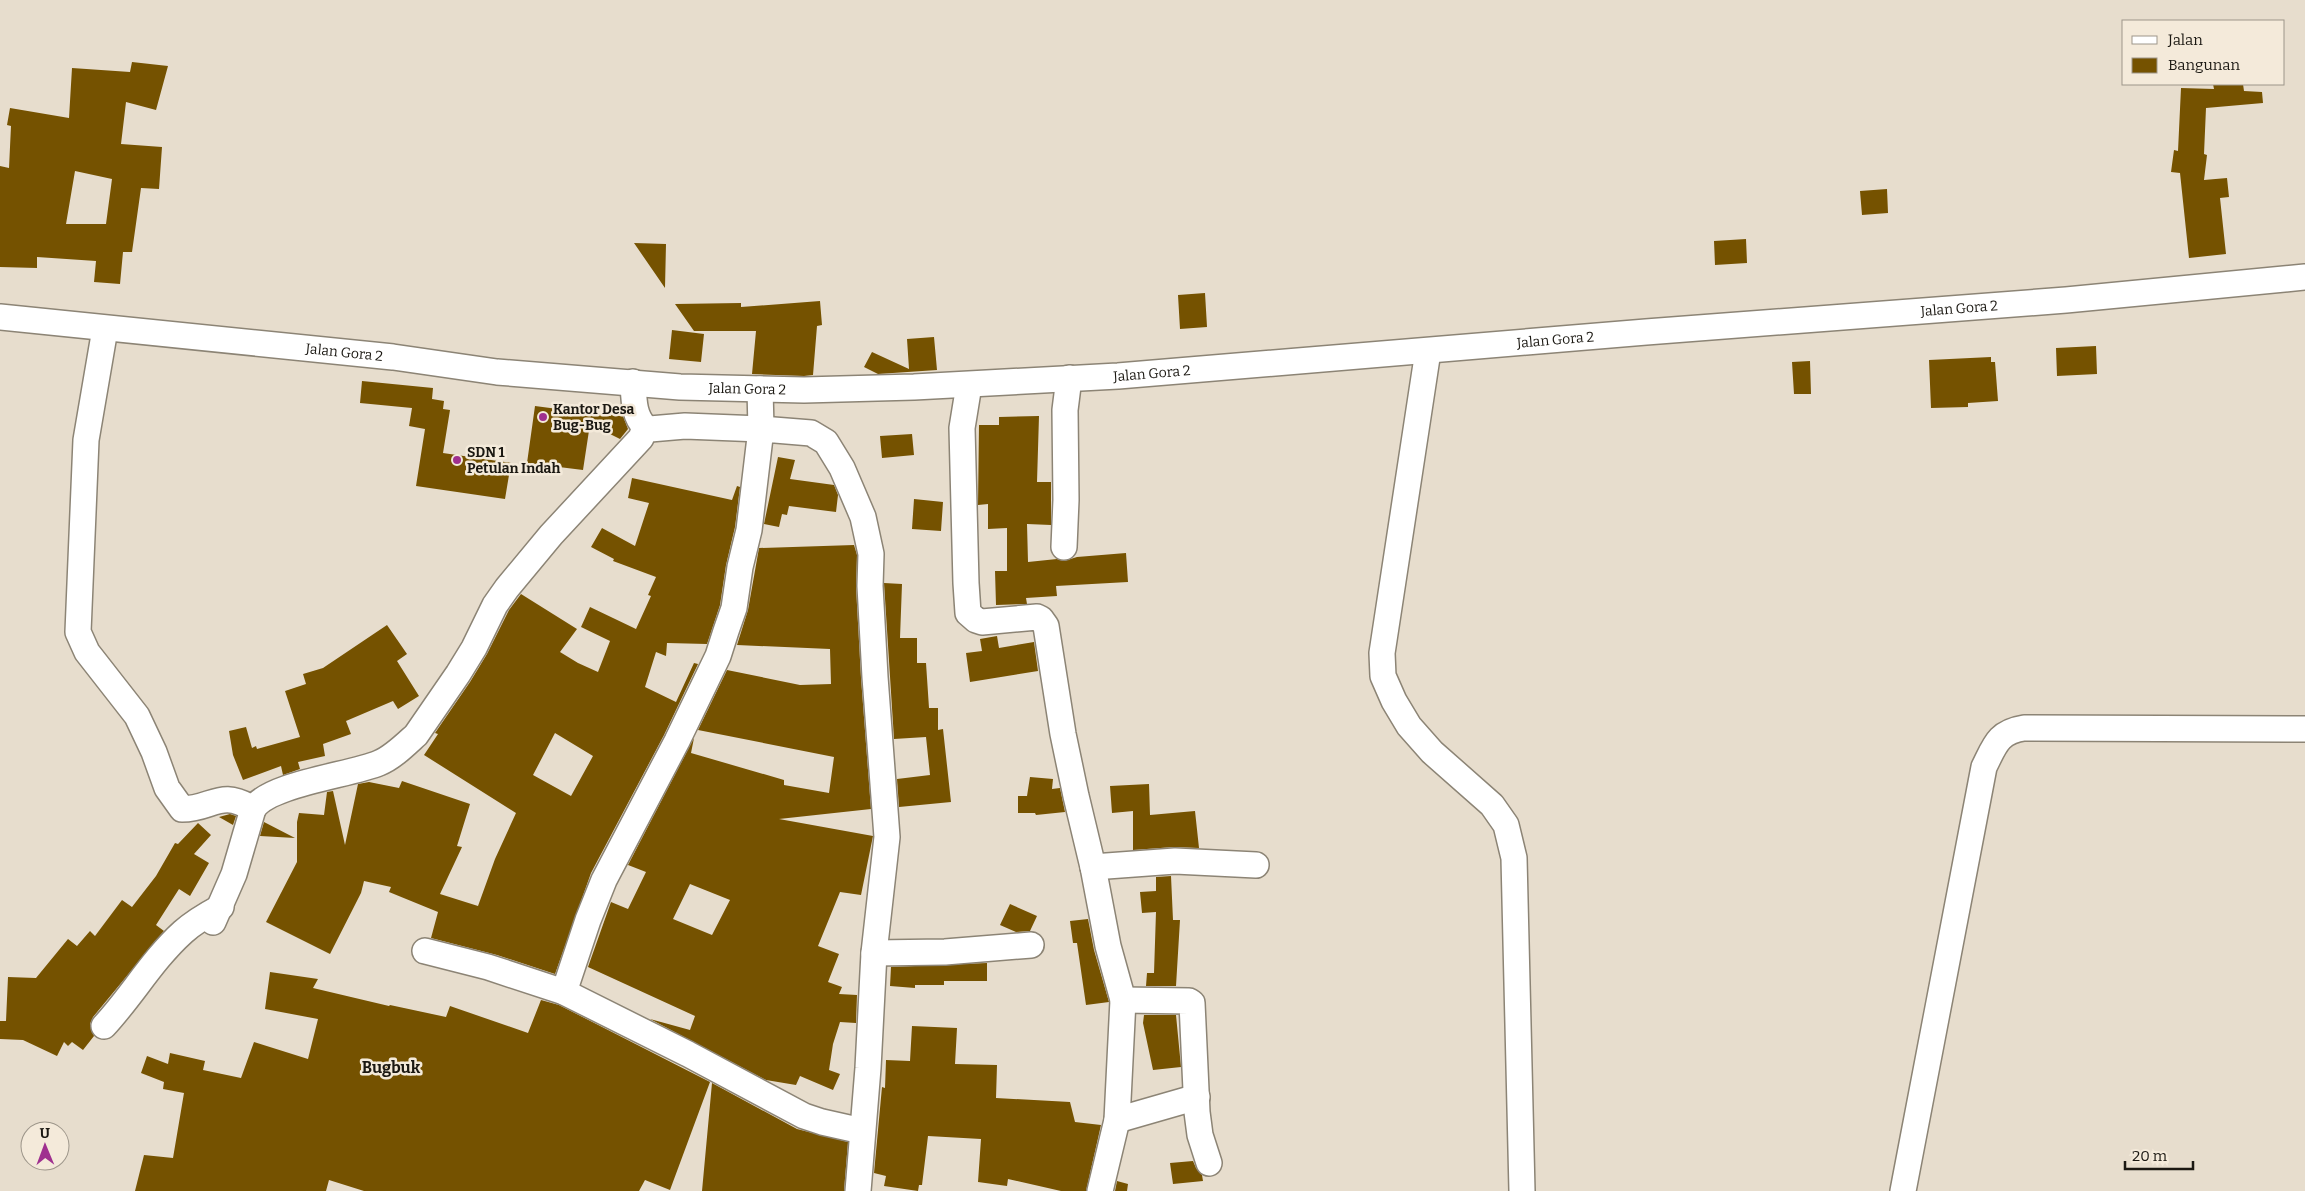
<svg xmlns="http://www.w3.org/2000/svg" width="2305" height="1191" font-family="Bitter,serif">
  <rect width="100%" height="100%" fill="#e7ddcd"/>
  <path fill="#755200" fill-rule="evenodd" d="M132,62L168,66L156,110L126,102L121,144L162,147L159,189L141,188L132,252H123L120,284L94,282L96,261L37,257V268L0,267V166L9,168L11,126L7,125L10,108L69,118L72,68L130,72ZM75,171L112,179L106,224H66Z
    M2213,84H2243L2244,91L2262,92L2263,103L2206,108L2204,154L2207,155L2204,180L2227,178L2229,197L2220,198L2226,254L2189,258L2180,173L2171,172L2174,150L2178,151L2181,88L2214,89Z
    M1887,189L1888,213L1862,215L1860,191Z
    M1746,239L1747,263L1715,265L1714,241Z
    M634,243L666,244L665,288Z
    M1205,293L1207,327L1180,329L1178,295Z
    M820,301L822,325L817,326L813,375L804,376L752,374L756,331H694L675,304L741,303V307Z
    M672,330L704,334L701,362L669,359Z
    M934,337L937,370L878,374L864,367L872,352L909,369L907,339Z
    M2096,346L2097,374L2057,376L2056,348Z
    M1991,357V362H1995L1998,401L1968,403V407L1931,408L1929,360Z
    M1810,361L1811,394H1794L1792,362Z
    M362,381L433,388L432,399L444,401L443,409L450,410L443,453L511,463L505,499L416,486L425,429L409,426L412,408L360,403Z
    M535,406L611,416L615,408L621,411L628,429L620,439L590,424L583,470L527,463Z
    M1039,416L1037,482H1051V525L1027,524L1028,562L1057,559L1064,561L1077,557L1126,553L1128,582L1056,586L1057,596L1026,598L1027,604L996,605L995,571H1007V528L988,529V504L978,505L979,425H999V417Z
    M912,434L914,455L882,458L880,436Z
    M778,457L795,460L790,479L834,485L838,495L836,512L789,506L787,515L782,514L779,527L764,524Z
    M632,478L732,500L737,486L740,487L735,527L726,565L720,605L707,644L667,643L666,656L656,652L645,687L676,702L694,663L698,664L664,735L591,873L555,974L497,955L431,938L438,912L389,892L391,887L364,881L361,893L330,954L266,922L297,862V822L299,813L324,815L327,792L333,791L345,845L358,784L369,782L399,788L402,781L470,804L457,846L462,847L440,894L478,906L495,859L516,813L424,755L438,734L435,733L470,682L487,654L509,610L521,594L577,629L560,652L578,663L598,672L610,641L581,627L590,607L636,629L651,596L648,595L656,577L613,561L614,559L591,547L602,528L635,546L649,503L628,498ZM555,733L593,756L571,796L533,775Z
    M914,499L943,502L941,531L912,529Z
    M854,545L857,555L856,587L861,678L871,809L779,819L873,836L861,895L840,892L818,946L839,954L828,982L842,987L839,994L857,995L856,1023L840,1022L833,1044L829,1070L840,1074L833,1090L800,1076L796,1085L766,1080L650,1019L690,1030L695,1016L588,967L611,902L628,909L646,872L628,865L694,738L691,753L784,780V785L829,793L834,757L698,730L727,670L800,685L831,684L830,649L737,645L748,610L759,548ZM690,884L730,900L712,935L673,919Z
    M884,583L902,584L900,638H917V663H926L929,708H938V730L943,729L951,802L899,807L897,779L930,775L926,737L894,739Z
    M387,625L407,654L397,661L419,696L398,709L393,701L346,721L351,734L323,744L325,756L298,762L300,769L283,775L281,766L243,780L233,755L229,731L246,727L252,748L256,746L257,749L300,737L285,691L306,684L303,674L323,668Z
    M997,636L999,648L1034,642L1038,671L970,682L966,653L982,651L980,639Z
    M1030,777L1053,779L1052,789L1060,788L1065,812L1036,815L1035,813H1018V796H1027Z
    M1149,784L1150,815L1195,811L1199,848L1174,847L1133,850V811L1112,813L1110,786Z
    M230,814L236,816L233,825L219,817Z
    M264,822L295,838L260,836Z
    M198,823L211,835L194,854L209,863L190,896L179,889L156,925L164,931L93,1017L90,1024L94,1036L83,1050L72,1042L68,1046L64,1042L57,1056L23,1040L0,1039V1021H6L8,977L36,978L68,939L77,946L90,931L95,936L122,900L132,907L156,876L175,843L178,844Z
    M1171,876L1173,920H1180L1176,986H1146L1147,973H1154L1156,912L1142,913L1140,892L1156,891V877Z
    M1010,904L1037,916L1030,931L1016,932L1000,925Z
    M1088,919L1094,950L1109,1002L1086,1005L1077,943H1073L1070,921Z
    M987,963V981H944V985H915V988L890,986L891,967Z
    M270,972L318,979L313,988L389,1006L390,1005L446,1017L450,1006L528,1033L541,1000L559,1005L710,1082L670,1190L645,1180L639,1191H364L329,1180L326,1191H135L144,1155L173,1158L184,1093L163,1089L164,1082L141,1073L147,1056L168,1064L170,1053L205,1061L203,1070L241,1078L254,1042L308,1059L318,1019L265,1009Z
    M1144,1015H1176L1181,1067L1153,1070L1143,1023Z
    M912,1026L957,1028L955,1064L997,1065L996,1098L1070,1102L1075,1122L1101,1125L1086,1191H1061L1008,1179L1007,1186L978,1182L981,1139L928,1136L922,1185H919L918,1191L884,1186L886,1176L874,1173L882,1087L885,1088L886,1060L910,1061Z
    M712,1083L797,1129L848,1142L844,1191H702Z
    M1193,1161L1196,1168L1202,1175L1203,1181L1173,1184L1170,1163Z
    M1117,1181L1128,1184L1127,1191H1115Z"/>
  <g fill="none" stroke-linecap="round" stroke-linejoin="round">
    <g stroke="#8c8475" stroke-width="28">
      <g id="minor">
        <path id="s1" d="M0,317L393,357L497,372L680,387L804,390L914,387L1118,376L1646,332L2066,300L2305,277"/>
        <path d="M105,329L86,440L78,632L87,652L137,716L154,752L167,788L182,809C213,809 220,788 253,809C268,784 351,775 379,763C392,758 405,745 416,735L458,674L474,648L495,605L507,588L551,535L641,438L645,427C633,415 634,398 633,382"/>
        <path d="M1428,351L1382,653L1383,676L1394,701L1409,726L1432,752L1492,805L1506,825L1514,858L1522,1191"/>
        <path d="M969,385L962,428L966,583L968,613L976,620L982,622L1037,617L1041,619L1046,626L1063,734L1076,796L1093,867L1108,946L1123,1000L1117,1120L1100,1191"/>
        <path d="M645,427L650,429L685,426L761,429L760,389"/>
        <path d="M1064,547L1066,500L1065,410L1069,378"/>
        <path d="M1093,867L1175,861L1256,865"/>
        <path d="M213,922L234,874L253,809"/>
        <path d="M425,951L488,967L564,992L688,1054L804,1116L822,1122L862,1131"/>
        <path d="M874,953L945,952L1031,945"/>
        <path d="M564,992L588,920L604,880L677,741L718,656L726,631L734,608L740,567L749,530L761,429L811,433L826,442L842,468L863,517L871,554L870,586L875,677L887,837L874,953L868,1068L858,1191"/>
        <path d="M1123,1000L1189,1001L1192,1003L1197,1112L1200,1135L1209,1163"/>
        <path d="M104,1026C132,996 152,960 183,932C194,922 208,914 221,907"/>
        <path d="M1117,1120L1197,1097"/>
        <path d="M1903,1191L1984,767C1995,745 1998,732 2024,728L2305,729"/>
      </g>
    </g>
    <use href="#minor" stroke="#fff" stroke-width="25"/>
  </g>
  <g fill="#9f308f" stroke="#f4eada" stroke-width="2">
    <circle cx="543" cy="417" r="5"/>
    <circle cx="457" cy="460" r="5"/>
  </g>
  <g text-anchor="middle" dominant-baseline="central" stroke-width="5" stroke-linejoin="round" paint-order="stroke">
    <g font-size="14" fill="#1b1812" stroke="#f4eada">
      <text stroke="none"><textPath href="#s1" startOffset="1966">Jalan Gora 2</textPath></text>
      <text stroke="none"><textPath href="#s1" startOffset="1561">Jalan Gora 2</textPath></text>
      <text stroke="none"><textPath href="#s1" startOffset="346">Jalan Gora 2</textPath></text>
      <text stroke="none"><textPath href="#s1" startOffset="1156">Jalan Gora 2</textPath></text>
      <text stroke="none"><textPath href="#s1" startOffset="751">Jalan Gora 2</textPath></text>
    </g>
    <g font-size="14" font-weight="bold" fill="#1b1812" stroke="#f4eada" text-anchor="start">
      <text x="553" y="409">Kantor Desa<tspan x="553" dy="16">Bug-Bug</tspan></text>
      <text x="467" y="452">SDN 1<tspan x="467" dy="16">Petulan Indah</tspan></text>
    </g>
    <g font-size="16" font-weight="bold" fill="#1b1812" stroke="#f4eada">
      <text x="391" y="1067">Bugbuk</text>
    </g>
  </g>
  <rect x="2122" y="20" width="162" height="65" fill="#f4eada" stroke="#9d968a"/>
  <rect x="2132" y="36" width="25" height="8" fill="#ffffff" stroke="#9d968a"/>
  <text x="2168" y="45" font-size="15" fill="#1b1812">Jalan</text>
  <rect x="2132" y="58" width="25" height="15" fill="#755200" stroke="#9d968a"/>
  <text x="2168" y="70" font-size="15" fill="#1b1812">Bangunan</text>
  <g transform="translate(45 1146) rotate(359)"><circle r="24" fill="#f4eada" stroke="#9d968a"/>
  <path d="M0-4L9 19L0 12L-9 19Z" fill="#9f308f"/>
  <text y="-8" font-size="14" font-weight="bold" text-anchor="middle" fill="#1b1812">U</text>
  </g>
  <path d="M2125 1161v8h68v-8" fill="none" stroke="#1b1812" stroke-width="2.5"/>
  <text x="2132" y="1161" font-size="15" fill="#1b1812" stroke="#f4eada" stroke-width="4" paint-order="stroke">20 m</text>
</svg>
